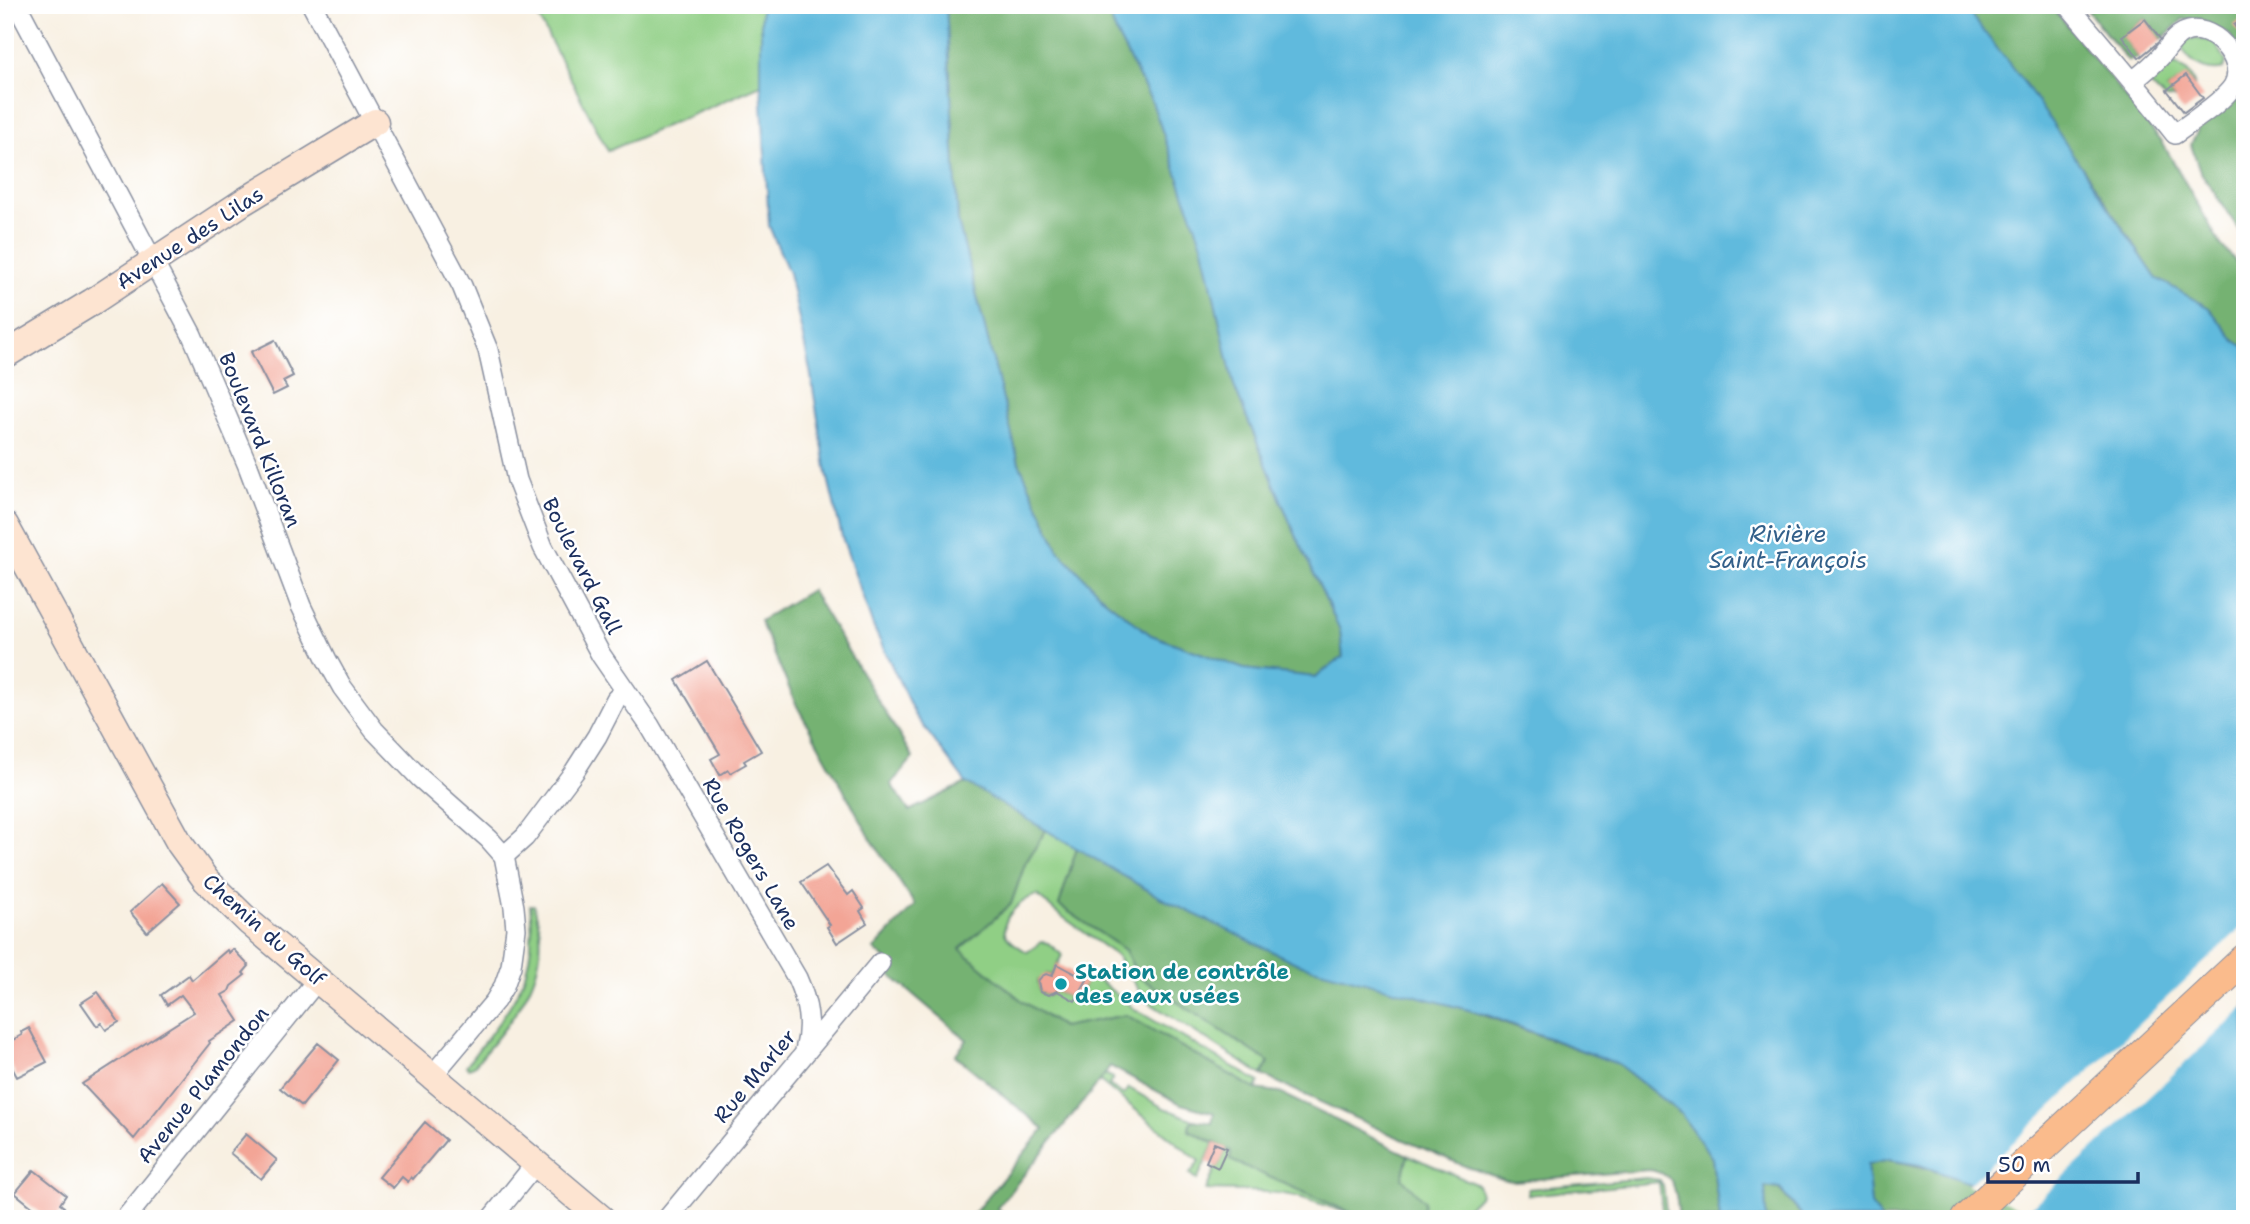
<svg xmlns="http://www.w3.org/2000/svg" width="2250" height="1224" font-family="'Shantell Sans',sans-serif">
  <rect width="100%" height="100%" fill="#fff"/>
  <filter id="ink" filterUnits="userSpaceOnUse"><feTurbulence type="fractalNoise" baseFrequency=".0143" numOctaves="2"/><feDisplacementMap in="SourceGraphic" scale="14" xChannelSelector="R" yChannelSelector="G"/><feConvolveMatrix kernelMatrix="1 2 1 2 8 2 1 2 1" color-interpolation-filters="sRGB"/></filter>
  <filter id="wash" filterUnits="userSpaceOnUse"><feTurbulence type="fractalNoise" baseFrequency=".00686" numOctaves="4" result="noise"/><feDisplacementMap in="SourceGraphic" scale="28" xChannelSelector="R" yChannelSelector="G"/><feGaussianBlur stdDeviation="1.57" result="paint"/><feColorMatrix in="noise" values="0 0 0 0 0 0 0 0 0 0 0 0 0 0 0 0 0 1.4 0 .05"/><feComposite in="paint" operator="in"/></filter>
  <g filter="url(#wash)">
    <rect width="100%" height="100%" fill="#f8f0e2"/>
    <path fill="#90cf85" stroke="#567f72" stroke-width="2" d="M532,5H761V85L608,151Z
      M2188,38L2214,41L2226,62L2224,69C2206,74 2187,63 2181,45Z
      M2171,62C2184,68 2192,73 2195,87L2186,76L2167,90L2174,99H2165L2151,85L2150,78L2163,64Z
      M1046,830L1077,848L1059,905L1125,950L1138,976L1269,1062L1262,1075L1145,1000L1117,956L1056,912L1037,895C1024,898 1001,916 1005,933C1007,941 1020,947 1027,952L1042,942L1048,943L1062,955L1052,976L1047,974L1038,981L1040,992L1049,995L1057,991L1075,1001L1091,974L1136,1010L1259,1082L1256,1089L1126,1015L1063,1027L1021,1000L959,949L1011,904L1025,864Z
      M530,905H534C536,914 539,923 540,932C546,985 505,1028 474,1066L468,1068L466,1066C507,1010 540,981 530,905Z
      M1105,1074L1113,1078L1109,1085L1124,1095L1129,1088L1164,1108L1194,1120L1190,1124L1189,1131L1214,1143L1197,1180L1190,1174L1199,1161L1100,1081Z
      M1227,1148L1231,1151L1230,1160L1361,1217C1340,1211 1319,1203 1299,1197C1269,1190 1237,1191 1206,1190L1216,1167H1218Z
      M1408,1155L1478,1185L1481,1194C1463,1216 1447,1219 1420,1219L1422,1217L1402,1178Z
      M1646,1178L1660,1180L1663,1186L1667,1219H1663L1659,1182L1528,1195V1189Z"/>
    <path fill="#74b272" stroke="#487068" stroke-width="2" d="M946,5H1105L1119,39L1152,102L1203,247L1234,386L1290,522L1340,630L1343,657L1315,677L1244,669L1151,635L1104,599L1059,551L1019,463L958,221Z
      M1963,5H2051L2162,142L2221,245L2245,272V347L2235,341L2209,308L2156,278L2089,177Z
      M2083,5H2245V58L2230,35L2201,20L2183,19L2161,40L2145,19L2123,36L2139,58L2128,61Z
      M2245,98V239L2200,171L2191,145L2200,126L2234,100Z
      M811,590L913,758L891,784L909,811L966,783L1046,830L1025,864L1011,904L960,949L1021,1000L1062,1027L1126,1015L1255,1089L1278,1092L1408,1155L1402,1178L1424,1201L1422,1217L1420,1219H1365L1230,1160L1231,1151L1189,1130L1190,1123L1194,1120L1212,1123L1214,1113L1181,1104L1110,1066L1100,1081L997,1208L1010,1219H969L1044,1129L955,1055L967,1040L889,974L894,967L874,949L915,905L871,839L797,706L760,621Z
      M1077,848L1163,899L1618,1064L1681,1114L1712,1158L1720,1219H1679C1676,1195 1678,1173 1649,1170L1514,1181L1505,1180L1462,1165L1381,1130L1262,1075L1269,1062L1138,976L1125,950L1059,905Z
      M1889,1160C1944,1169 1996,1192 2045,1219H1881L1871,1205L1867,1165Z
      M1765,1187L1779,1189L1805,1219H1766Z"/>
    <path fill="#60badd" stroke="#3e749e" stroke-width="2" d="M761,5H946L958,222L1019,463L1059,551L1104,599L1151,635L1244,669L1315,677L1343,657L1340,630L1290,522L1234,386L1203,247L1152,102L1119,39L1105,5H1963L2029,89L2156,278L2209,308L2235,341L2245,347V1219H2045L2007,1197L1920,1165L1889,1160L1867,1165L1871,1205L1881,1219H1805L1780,1189L1765,1187L1766,1219H1720L1712,1158L1681,1114L1618,1064L1487,1015L1298,964L1163,899L966,783L915,715L873,626L842,537L827,474L810,370L789,273L769,226L761,85Z"/>
    <path fill="#f8f0e2" d="M2245,924V1007L2026,1212L2005,1201L1967,1186Z"/>
    <g id="blocks">
      <path fill="#f3a596" d="M2245,18V41L2234,25Z
        M2145,19L2161,40L2139,58L2122,36Z
        M2186,75L2203,98L2184,112L2167,90Z
        M275,340L293,376L283,381L287,388L273,395L251,352Z
        M707,661L761,751L744,761L746,764L730,773L728,770L720,775L711,759L720,754L676,680Z
        M826,866L848,895L853,891L864,908L860,911L867,923L837,943L827,927L830,925L801,882Z
        M162,883L180,903L147,932L130,912Z
        M233,949L249,966L243,973L245,975L231,986L229,991L222,995L239,1021L209,1041L210,1043L134,1139L82,1084L194,1012L181,995L167,1005L161,995L189,975L192,980L227,950L229,953Z
        M1057,964L1087,980L1075,1001L1057,991L1049,995L1040,992L1038,981L1042,976L1046,974L1052,976Z
        M98,992L119,1022L106,1030L101,1023L97,1026L81,1003Z
        M29,1028L47,1062L17,1077L5,1054V1044L22,1035L21,1032Z
        M318,1043L339,1060L302,1106L280,1088Z
        M425,1122L446,1140L413,1179L411,1177L408,1182L402,1177L393,1188L379,1177Z
        M246,1134L277,1160L261,1179L230,1153Z
        M1214,1143L1227,1148L1218,1168L1206,1162Z
        M34,1170L66,1195L60,1204L64,1207L55,1219L49,1214L46,1218L15,1193Z"/>
    </g>
  </g>
  <g filter="url(#ink)">
    <use href="#blocks" fill-opacity="0" stroke="#8a90a0" stroke-width="2"/>
    <g fill="none" stroke-linecap="round" stroke-linejoin="round">
      <g stroke="#8a90a0" stroke-width="22">
        <path id="street" d="M17,5L192,335L248,466L301,606L327,660L342,687L374,730L420,778L489,839L504,856L514,907L516,929L511,966L504,986L495,1001L432,1076
          M312,5L462,286L488,350L517,480L543,547L601,655L650,726L797,978C808,1003 812,1024 805,1051
          M2068,5C2104,48 2140,90 2175,134C2191,122 2223,102 2233,86C2249,61 2210,19 2183,33C2174,37 2168,48 2161,56C2153,65 2143,73 2133,81
          M504,856L525,837L574,772L597,736L616,699L625,691
          M125,1219L318,979
          M491,1219L537,1162
          M667,1219L880,963"/>
      </g>
      <g stroke="#8a90a0" stroke-width="29">
        <path id="secondary" d="M5,355L92,302L243,202L375,122
          M5,525L180,844L206,880L249,922L602,1219"/>
      </g>
      <g stroke="#8a90a0" stroke-width="32">
        <path id="primary" d="M1966,1219L2245,959"/>
      </g>
      <use href="#street" stroke="#fff" stroke-width="19"/>
      <use href="#secondary" stroke="#fde4d1" stroke-width="26"/>
      <use href="#primary" stroke="#fabb8c" stroke-width="30"/>
    </g>
  </g>
  <circle fill="#0f9aa8" stroke="#fff" stroke-width="2.5" cx="1061" cy="984" r="7"/>
  <g text-anchor="middle" dominant-baseline="central" stroke-width="5" stroke-linejoin="round" paint-order="stroke">
    <g font-size="21" fill="#1b2f5e" stroke="#fff">
      <text transform="translate(190 238) rotate(-33)">Avenue des Lilas</text>
      <text transform="translate(260 440) rotate(68)">Boulevard Killoran</text>
      <text transform="translate(582 566) rotate(63)">Boulevard Gall</text>
      <text transform="translate(751 854) rotate(60)">Rue Rogers Lane</text>
      <text transform="translate(264 930) rotate(42)">Chemin du Golf</text>
      <text transform="translate(755 1076) rotate(-50)">Rue Marler</text>
      <text transform="translate(203 1085) rotate(-51)">Avenue Plamondon</text>
    </g>
    <g font-size="21" font-weight="bold" fill="#0d838f" stroke="#fff" text-anchor="start">
      <text x="1075" y="972">Station de contrôle<tspan x="1075" dy="24">des eaux usées</tspan></text>
    </g>
    <g font-size="23" font-style="italic" fill="#33608a" stroke="#fff">
      <text x="1788" y="534">Rivière<tspan x="1788" dy="26">Saint-François</tspan></text>
    </g>
  </g>
  <rect width="2250" height="1224" fill="none" stroke="#fff" stroke-width="28"/>
  <path d="M1988 1172v10h150v-10" fill="none" stroke="#1b2f5e" stroke-width="3.5"/>
  <text x="1998" y="1172" font-size="21" fill="#1b2f5e" stroke="#ffffff" stroke-width="5" paint-order="stroke">50 m</text>
</svg>
